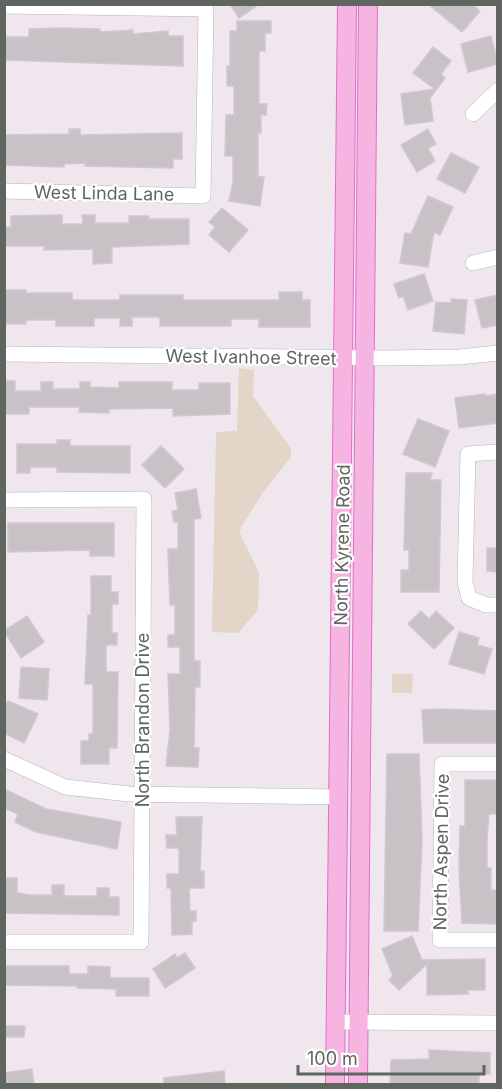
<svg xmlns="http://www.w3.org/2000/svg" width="502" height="1089" font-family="Inter,sans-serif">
  <rect width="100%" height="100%" fill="#efe7ed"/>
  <path fill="#e3d5c7" d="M239,368L254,370L253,396L291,448V457L264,491L239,531L259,573L258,610L238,633L212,632L216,432L237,431Z
    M392,674H413L412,693H392Z"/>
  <path fill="#c8c2c6" stroke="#d3c6d1" stroke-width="1.5" d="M230,4H259L239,18Z
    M428,4H472L480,11L462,32Z
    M237,21H271V33H265V51H259V104H267L266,115H261V133H258V176L264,177L260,206L229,201L233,182V156H225L226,115H234V86H227V66H230V31H237Z
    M61,28L100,29V32L133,30V34L168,31V36H183V66L4,60V37H29V29Z
    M491,36L498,64L468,72L461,44Z
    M433,47L451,61L441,74L445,78L430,98L433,121L405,125L401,94L435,89L413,73Z
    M69,129H80V135L182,133V159H173V168L85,166V163L64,164V167L4,165V135L69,134Z
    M428,129L436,144L428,148L435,161L417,172L401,145Z
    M451,153L479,167L465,193L437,179Z
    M428,196L453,207L440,235L434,232L428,267L400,263L405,233L411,234Z
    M222,208L248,230L229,252L209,235L215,227L209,222Z
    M62,215V224H83L82,215H95V223H129V216H149V219H189V244L112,247V263L93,264V249L44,250V246H4V227H11V216Z
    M424,274L433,301L408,310L403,296L399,298L394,284Z
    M4,290H26V293H72V300H120V295H183V300H279V292H302V300H310V327H259V319H231V326H160V317H132V326H120V318H94V326H56V320H26V324H4Z
    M498,295V325L482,328L475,300Z
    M451,299L467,300L464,334L433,331L436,302L451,303Z
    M4,381H15V391H41V382H53V389H80V382H90V387L119,388V382H172V390H199V383H230V414L173,416V408L109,409V413L79,412L80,407H29V414H4Z
    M485,394V396L498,394V423L459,428L455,398Z
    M418,419L449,431L435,467L403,454Z
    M57,440H70V446H130V473L57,472V467H30V473H17V444H57Z
    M161,446L184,469L165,488L142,465Z
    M406,473H432L430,480H441L439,592H401V570H409V550H404Z
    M196,489L201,518L194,519V661H200V687H195L194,748H199L198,767L166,766L170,730L168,674H180V647H168V635H175V605H170L168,549H178V522H174L172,511L178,510L175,493Z
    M8,523H114V556H90V550L8,552Z
    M487,548H498V572L487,571Z
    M91,576H111V592H118V604H112V633H117V645H106V672H118L117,748H109V764H81V741H89V734H93V684H85L88,615H91Z
    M421,611L429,619L436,611L454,628L434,649L408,624Z
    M27,616L44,642L21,658L4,631Z
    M459,632L479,638L477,645L492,649L484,674L449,664Z
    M21,667L49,669L47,700L19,698Z
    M8,701L38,714L24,743L4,733V707Z
    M441,709L498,711V743H424L422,710Z
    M387,754H419L422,840L418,931H384Z
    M465,780H498V814H489L487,839V868H491V890H498V924L462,923L459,868L460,826H465Z
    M4,789L46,809L121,822L117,849L36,832L15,822L18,814L4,808Z
    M176,817H202L200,871H204V888H189L190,911H196V921L192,922V934L172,935L171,888H167V874H179V848H167L166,835H177Z
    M4,878H17V893L30,895H52V885H64V896H97V888H109V897H119V915L4,913Z
    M412,936L422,960L485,959V990H468V994L427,995V964L399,990L389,980L393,976L382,949Z
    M185,953L195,968L165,988L153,969L175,954L177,958Z
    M4,966H69V974H88V966L110,967V978H149V996H116V989L77,988V986L4,985Z
    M4,1026H25L24,1037H4Z
    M429,1050L490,1053V1074H479V1084H390L391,1060L429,1059Z
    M32,1069L34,1084H4V1073Z
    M224,1071L225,1084H164V1078Z"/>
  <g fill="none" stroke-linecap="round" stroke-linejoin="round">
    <g stroke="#b2b8b3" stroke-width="16">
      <path id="minor" d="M4,6L206,9L203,196L4,191
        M473,114L498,90
        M473,263L498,257
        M4,354L385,358L460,357L498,353
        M498,452L468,454L465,582L469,598L486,605H498
        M4,500L144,499L141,942H4
        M4,759L65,787L129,794L339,797
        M498,764H442L440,940H498
        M336,1022L498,1023"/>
    </g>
    <g stroke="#e26dcb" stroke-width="20">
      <path id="major" d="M335,1084L347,4
        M358,1084L368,4"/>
    </g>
    <use href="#minor" stroke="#fff" stroke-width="15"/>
    <use href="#major" stroke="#f6b5e1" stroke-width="18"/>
  </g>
  <g text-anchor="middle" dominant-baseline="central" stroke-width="4.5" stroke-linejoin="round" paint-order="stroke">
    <g font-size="18" fill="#5f665f" stroke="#fff">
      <text transform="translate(104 193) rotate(1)">West Linda Lane</text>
      <text transform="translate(251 357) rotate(1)">West Ivanhoe Street</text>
      <text transform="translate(342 545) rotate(-89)">North Kyrene Road</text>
      <text transform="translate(142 720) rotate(-90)">North Brandon Drive</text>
      <text transform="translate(441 852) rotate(-89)">North Aspen Drive</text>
    </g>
  </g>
  <rect width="502" height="1089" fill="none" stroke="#5f665f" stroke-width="12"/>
  <path d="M298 1065v9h186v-9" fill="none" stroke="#5f665f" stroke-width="3"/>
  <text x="307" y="1065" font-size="18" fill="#5f665f" stroke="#ffffff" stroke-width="4.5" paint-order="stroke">100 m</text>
</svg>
